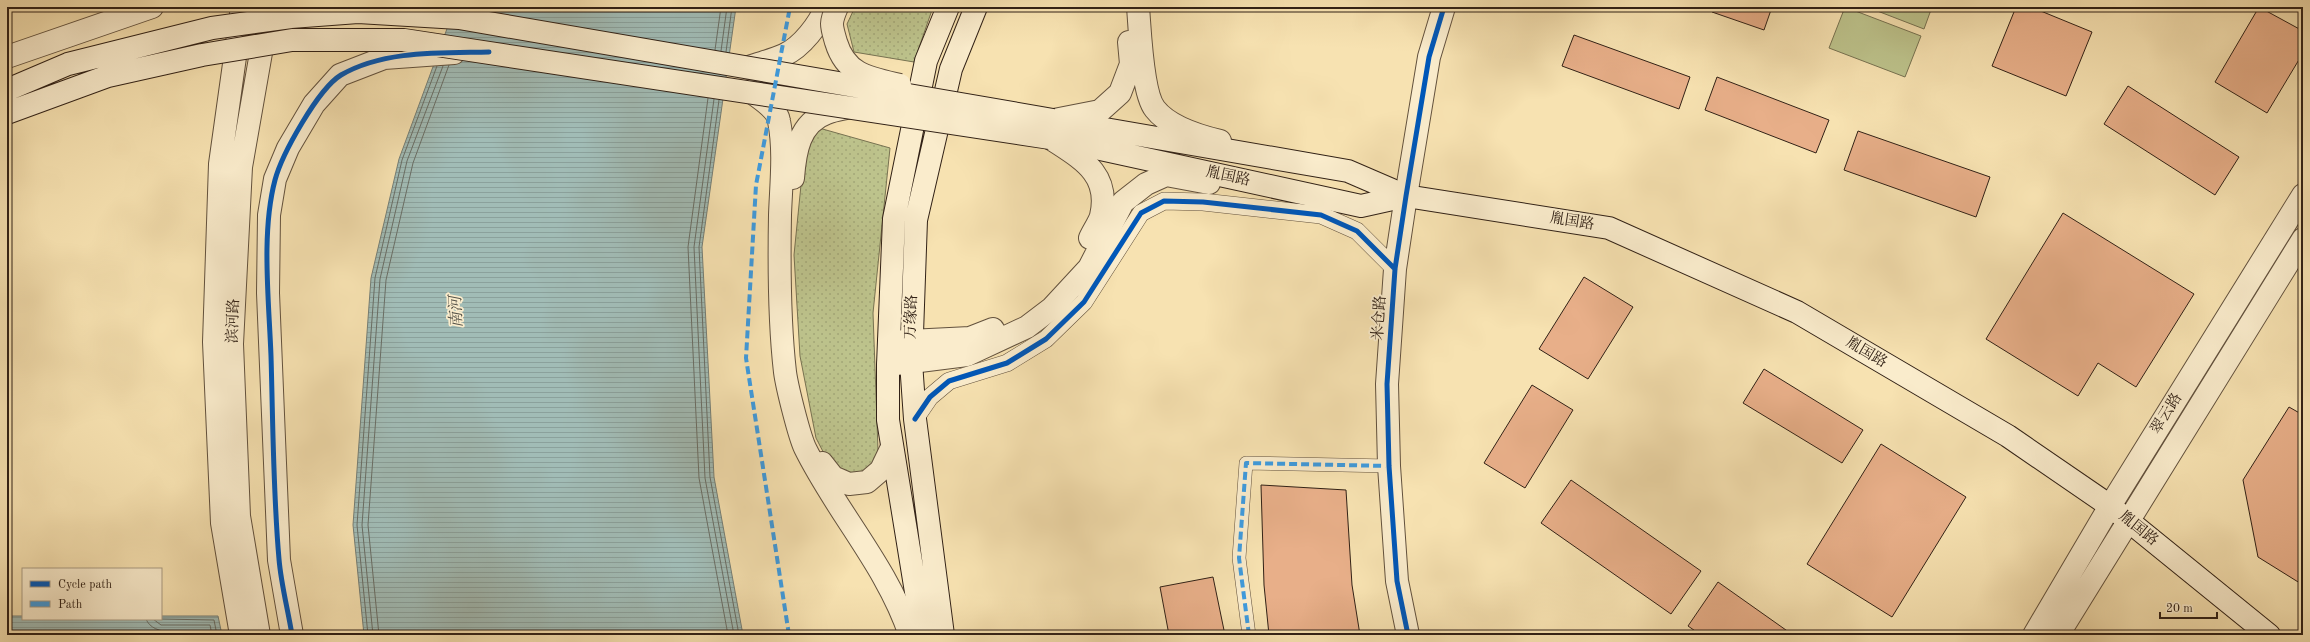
<svg xmlns="http://www.w3.org/2000/svg" width="2310" height="642" font-family="'Old Standard TT','Noto Serif SC',serif">
  <defs>
    <pattern id="grass-dots" width="8" height="8" patternUnits="userSpaceOnUse"><rect width="8" height="8" fill="#bdc38c"/><path d="M2 2h.1M6 6h.1" fill="none" stroke="#a3a778" stroke-width="1.8" stroke-linecap="round"/></pattern>
    <pattern id="water-rules" width="6" height="5" patternUnits="userSpaceOnUse"><rect width="6" height="5" fill="#a1bcb6"/><path d="M0 2.5h6" fill="none" stroke="#8ba19c"/></pattern>
  </defs>
  <rect width="100%" height="100%" fill="#f7e2b1"/>
  <filter id="stains"><feTurbulence type="fractalNoise" baseFrequency=".005" numOctaves="4"/><feColorMatrix values="0 0 0 0 .2 0 0 0 0 .09 0 0 0 0 .02 0 0 0 .5 -.17"/></filter>
  <radialGradient id="worn" r=".72"><stop offset=".6" stop-color="#630" stop-opacity="0"/><stop offset="1" stop-color="#630" stop-opacity=".3"/></radialGradient>
  <path fill="url(#grass-dots)" stroke="#777251" d="M855,7H933L914,62L854,52L847,24Z
    M819,128L890,148L873,313L878,450L871,469L853,476L832,469L816,438L800,356L794,255L803,165L809,142Z"/>
  <path fill="#bdc38c" stroke="#777251" d="M1845,7L1921,36L1905,77L1829,48Z
    M1867,7H1932L1924,29Z"/>
  <path fill="url(#water-rules)" stroke="#747e76" d="M455,7H736L702,247L714,477L743,635H364L353,525L371,278L399,159Z
    M7,616H23V619H161V616H218L222,635H7Z"/>
  <g fill="none" stroke-linecap="round" stroke-linejoin="round">
    <path stroke="#696e66" stroke-width="1" d="M715,50L721,7
      M721,51L727,7
      M726,52L732,7
      M708,98L688,247L699,478L728,635
      M714,99L694,247L705,478L734,635
      M719,100L699,247L710,477L739,635
      M146,619C153,638 188,631 204,631L206,635
      M153,619L161,625H210L212,635
      M159,619L214,620L217,635
      M368,635L357,525L375,278L402,160L437,66
      M373,635L362,525L380,279L407,161L443,66
      M379,635L368,525L386,280L413,163L449,65"/>
  </g>
  <path fill="#e8af89" stroke="#312116" d="M1713,7H1772L1764,30L1712,12Z
    M2016,7H2031L2092,32L2066,96L1992,66Z
    M2259,7L2303,31V53L2267,113L2215,82Z
    M1574,35L1690,77L1679,109L1562,66Z
    M1717,77L1829,120L1816,153L1705,110Z
    M2128,86L2239,157L2215,195L2104,124Z
    M1858,131L1990,177L1976,217L1844,170Z
    M2063,213L2194,294L2136,387L2098,363L2078,396L1986,339Z
    M1584,277L1633,307L1588,379L1539,349Z
    M1764,369L1863,430L1842,463L1743,403Z
    M1532,385L1573,410L1525,488L1484,463Z
    M2289,407L2303,415V585L2258,557L2243,480Z
    M1881,444L1966,497L1892,617L1807,564Z
    M1571,480L1701,571L1671,614L1541,523Z
    M1261,485L1346,490L1352,585L1360,635H1269L1264,585Z
    M1213,577L1225,635H1169L1160,587Z
    M1718,582L1793,635H1701L1688,626Z"/>
  <g fill="none" stroke-linecap="round" stroke-linejoin="round">
    <g stroke="#62513d" stroke-width="14">
      <path id="pedestrian" d="M1249,635L1239,558L1246,463L1389,466"/>
    </g>
    <g stroke="#62513d" stroke-width="18">
      <path id="minor" d="M915,419L930,397L949,381L1007,363L1046,339L1084,302L1141,213L1164,201L1203,202L1321,215L1357,231L1395,269"/>
    </g>
    <g stroke="#62513d" stroke-width="24">
      <path id="tertiary" d="M1138,7C1140,30 1142,93 1155,109C1169,127 1199,136 1220,141
        M7,57L152,7
        M749,67C760,63 773,60 784,55C802,47 819,24 826,7
        M750,91C760,99 777,108 779,121C785,151 781,185 780,215C779,267 779,320 785,372C787,387 799,435 805,448C837,513 887,566 910,635
        M1054,120L1100,111L1120,93L1131,64L1129,42
        M1050,138C1080,158 1111,173 1101,216C1099,223 1093,231 1090,238
        M793,178C795,152 799,123 827,113C834,110 843,109 851,107
        M889,342L970,338L993,329
        M888,365L967,355L1027,327L1052,308L1089,268L1123,202L1146,184L1166,175L1209,183
        M822,463L833,477L849,484L867,482L881,470L892,447
        M241,635L222,523L214,342L220,164L242,7
        M259,635L239,516L232,344L241,167L269,7
        M292,635L279,560L268,293L269,215L275,179L288,148L314,104L340,75L384,58L454,53
        M1408,635L1397,581L1389,466L1387,384L1395,269L1406,196L1429,57L1444,7
        M2034,635L2110,506L2303,195
        M2058,635L2303,239"/>
    </g>
    <g stroke="#312116" stroke-width="24">
      <path id="secondary" d="M1053,120L1348,171L1406,196L1609,228L1797,312L2008,436L2110,506L2269,635
        M1050,138L1361,206L1406,196
        M923,635L888,420V365L894,219L926,61L948,7
        M943,635L915,419L911,362L916,220L951,69L976,7"/>
    </g>
    <use href="#pedestrian" stroke="#faeccc" stroke-width="13"/>
    <use href="#minor" stroke="#faeccc" stroke-width="17"/>
    <use href="#tertiary" stroke="#faeccc" stroke-width="22"/>
    <use href="#secondary" stroke="#faeccc" stroke-width="22"/>
    <g stroke="#62513d" stroke-width="24" stroke-linecap="butt">
      <path id="tertiary-bridge" d="M837,7C830,23 831,25 836,42C846,75 869,78 900,85"/>
    </g>
    <g stroke="#312116" stroke-width="24" stroke-linecap="butt">
      <path id="secondary-bridge" d="M7,90L68,64L212,28L291,17L358,12L459,18L1053,120
        M7,113L108,76L202,55L292,40H404L1050,138"/>
    </g>
    <use href="#tertiary-bridge" stroke="#faeccc" stroke-width="22"/>
    <use href="#secondary-bridge" stroke="#faeccc" stroke-width="22"/>
    <path stroke="#3e9bdf" stroke-width="4" stroke-dasharray="8 4" stroke-linecap="butt" d="M789,635L746,358L756,185L790,7
      M1249,635L1239,558L1246,463L1389,466"/>
    <g stroke="#faeccc" stroke-width="8">
      <path id="cycleway" d="M915,419L930,397L949,381L1007,363L1046,339L1084,302L1141,213L1164,201L1203,202L1321,215L1357,231L1395,269
        M292,635C288,610 281,584 279,559C273,492 273,423 271,356C269,301 261,233 275,180C282,154 318,89 341,75C384,50 441,53 489,52
        M1408,635L1397,581L1389,466L1387,384L1395,269L1406,196L1429,57L1444,7"/>
    </g>
    <use href="#cycleway" stroke="#0057b8" stroke-width="5"/>
  </g>
  <g text-anchor="middle" dominant-baseline="central" stroke-width="3.5" stroke-linejoin="round" paint-order="stroke">
    <g font-size="15" fill="#312116" stroke="#faeccc">
      <text transform="translate(1228 177) rotate(12)">胤国路</text>
      <text transform="translate(1572 222) rotate(9)">胤国路</text>
      <text transform="translate(912 317) rotate(-88)">万缘路</text>
      <text transform="translate(1380 318) rotate(-86)">米仓路</text>
      <text transform="translate(234 321) rotate(-88)">滨河路</text>
      <text transform="translate(1866 353) rotate(31)">胤国路</text>
      <text transform="translate(2167 414) rotate(-58)">翠云路</text>
      <text transform="translate(2138 529) rotate(39)">胤国路</text>
    </g>
    <g font-size="16" font-style="italic" fill="#535046" stroke="#faeccc">
      <text transform="translate(457 312) rotate(-93)">南河</text>
    </g>
  </g>
  <rect width="2310" height="642" fill="none" stroke="#f7e2b1" stroke-width="24"/>
  <rect x="8" y="8" width="2294" height="626" fill="none" stroke="#312116" stroke-width="2"/>
  <rect x="12" y="12" width="2286" height="618" fill="none" stroke="#312116"/>
  <rect x="22" y="568" width="140" height="52" fill="#faeccc" stroke="#aa9b83"/>
  <rect x="30" y="581" width="20" height="6" fill="#0057b8" stroke="#aa9b83"/>
  <text x="58" y="588" font-size="12" fill="#312116">Cycle path</text>
  <rect x="30" y="601" width="20" height="6" fill="#3e9bdf" stroke="#aa9b83"/>
  <text x="58" y="608" font-size="12" fill="#312116">Path</text>
  <path d="M2160 612v6h57v-6" fill="none" stroke="#312116" stroke-width="2"/>
  <text x="2166" y="612" font-size="12" fill="#312116" stroke="#faeccc" stroke-width="3" paint-order="stroke">20 m</text>
  <rect width="100%" height="100%" filter="url(#stains)"/>
  <rect width="100%" height="100%" fill="url(#worn)"/>
</svg>
